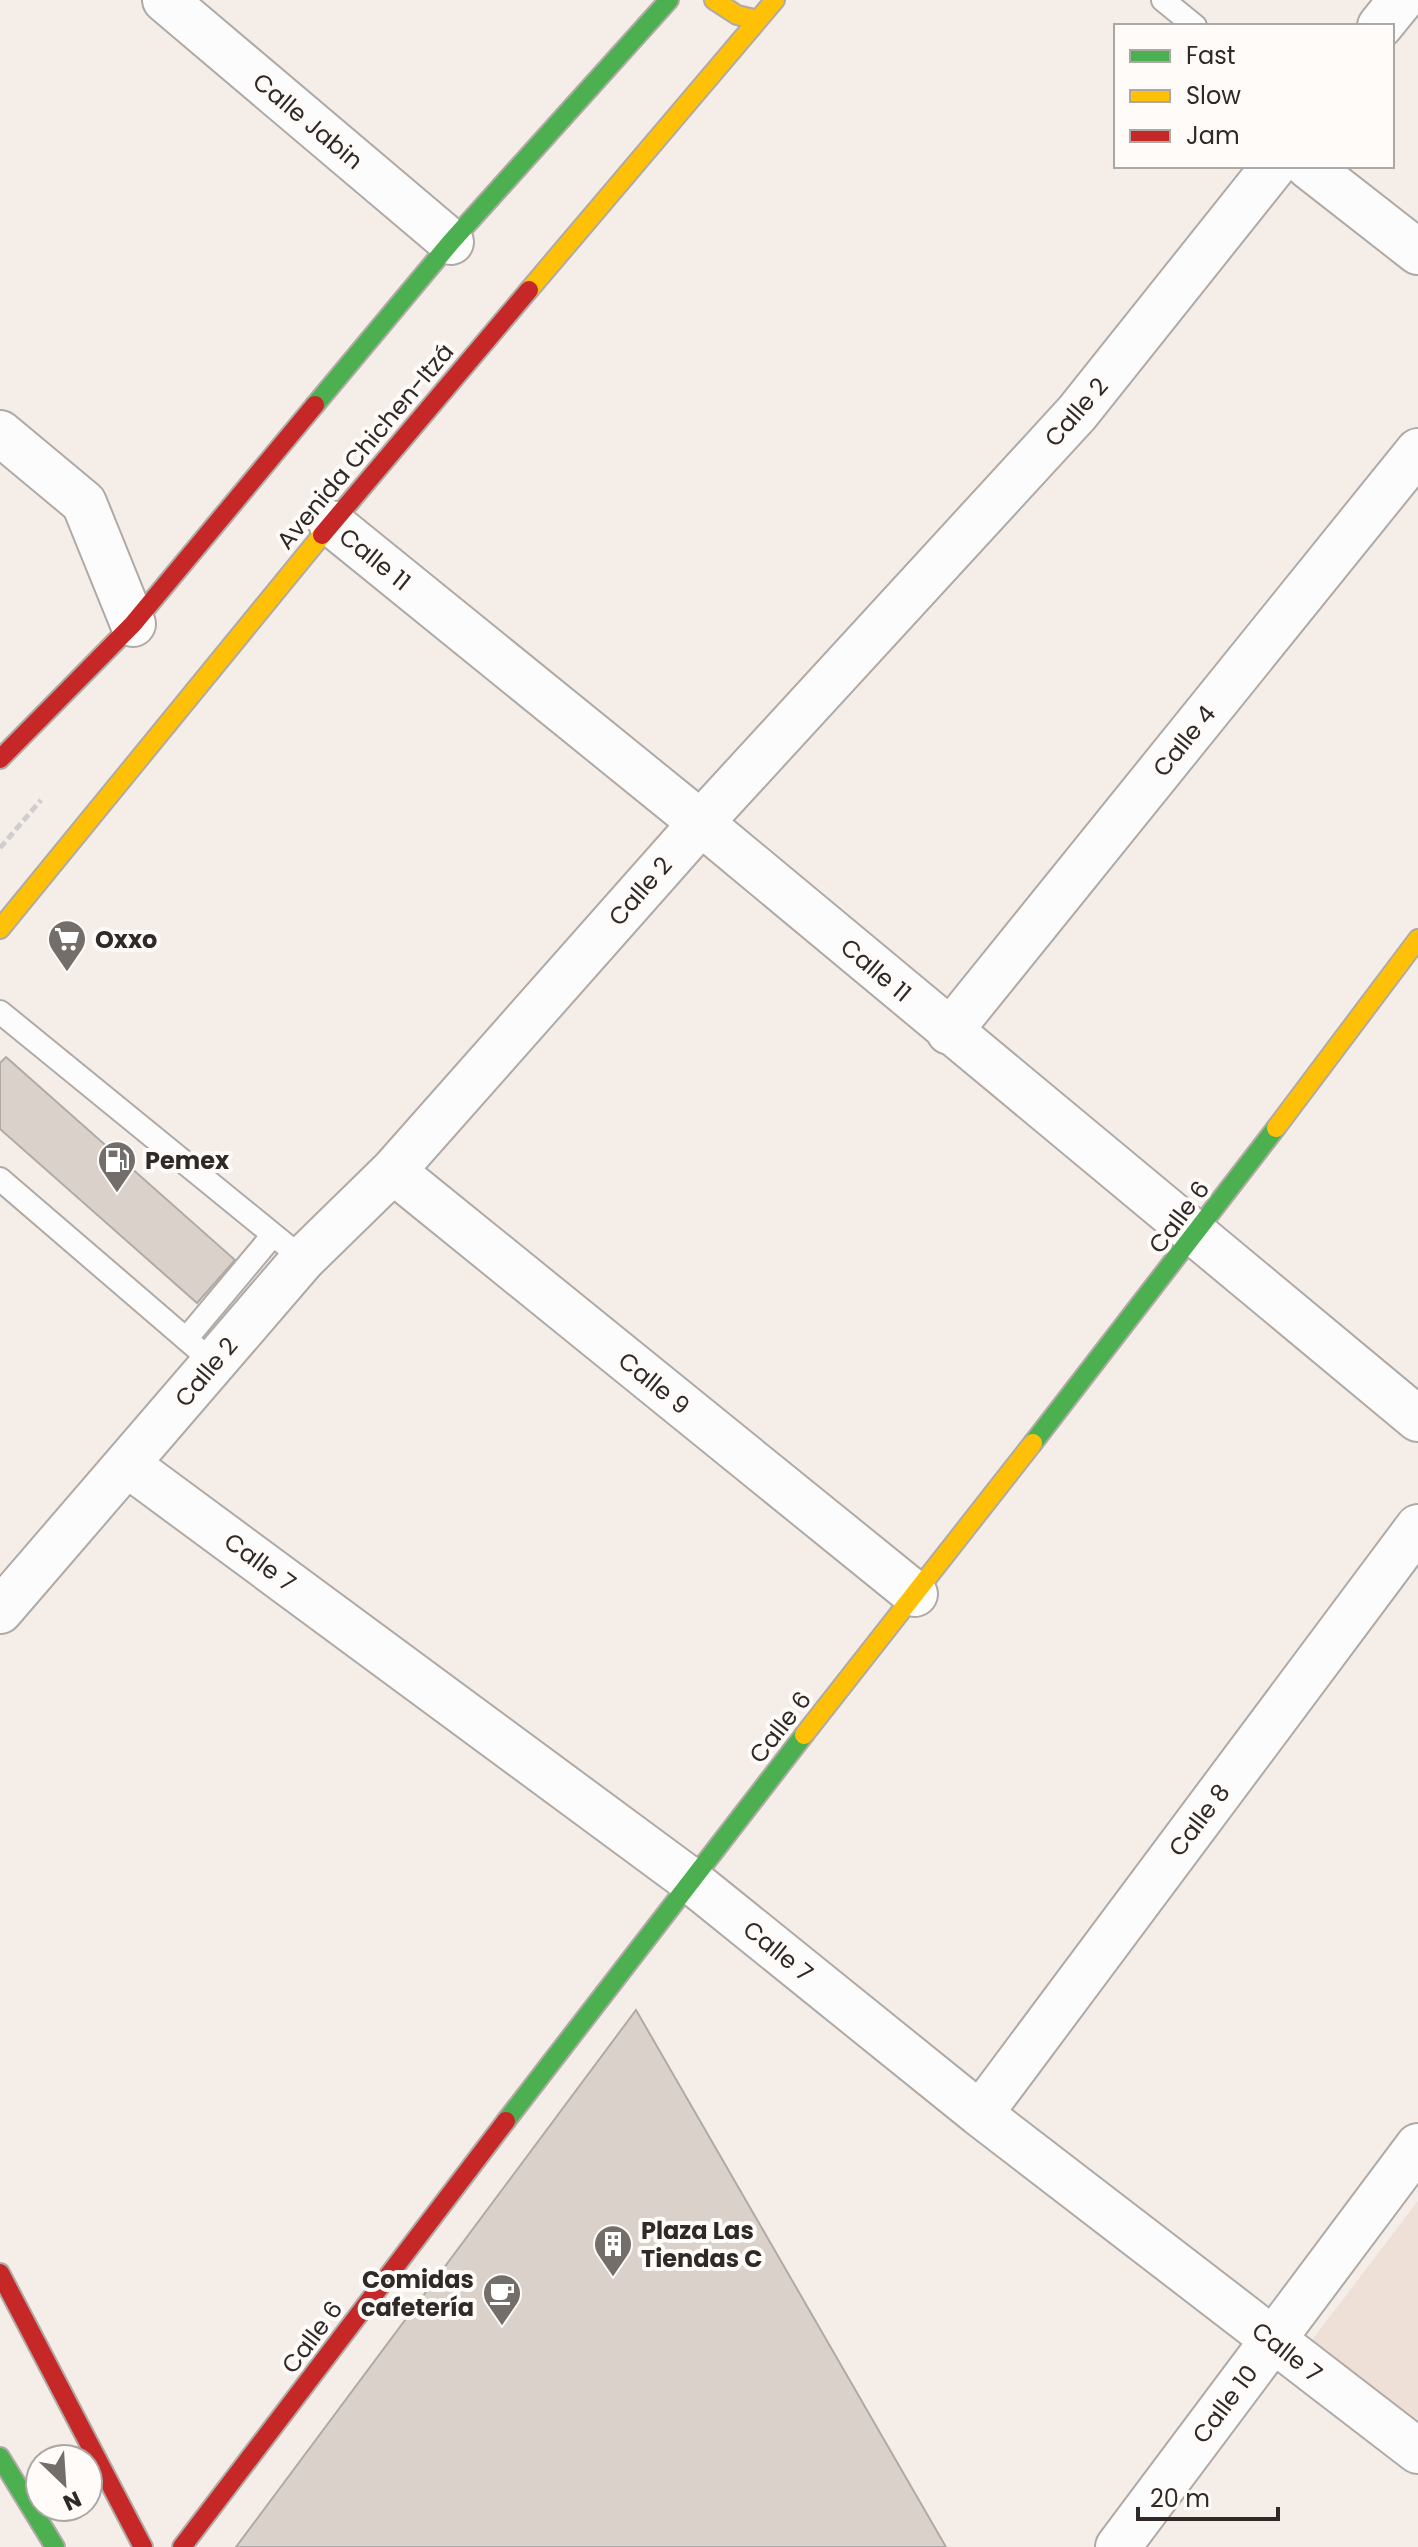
<svg xmlns="http://www.w3.org/2000/svg" width="1418" height="2547" font-family="Poppins,sans-serif">
  <rect width="100%" height="100%" fill="#f4ede8"/>
  <path fill="#eee0d7" d="M1418,2201V2420L1309,2344Z"/>
  <path fill="#dad1cb" stroke="#afaaa6" stroke-width="2" d="M6,1057L235,1260L197,1303L0,1129V1063Z
    M636,2010L946,2547H236Z"/>
  <g fill="none" stroke-linecap="round" stroke-linejoin="round">
    <g stroke="#b0aaa7" stroke-width="26">
      <path id="lane" d="M1163,0L1195,26
        M0,1012L303,1259
        M0,1179L214,1363
        M186,1339L273,1235"/>
    </g>
    <g stroke="#b0aaa7" stroke-width="48">
      <path id="street" d="M165,0L451,242
        M1380,26L1401,0
        M1308,166L1418,252
        M0,433L84,503L133,624
        M331,523L701,823L1418,1419
        M949,1032L1418,451
        M393,1171L915,1594
        M128,1465L690,1880L980,2114L1418,2451
        M0,1611L303,1259L393,1171L716,806L1077,413L1274,166
        M980,2114L1418,1527
        M1118,2547L1418,2146"/>
    </g>
    <g stroke="#b0aaa7" stroke-width="22">
      <path id="fast" d="M315,405L451,242L669,0
        M1033,1443L1276,1128
        M506,2121L804,1735
        M0,2457L55,2547"/>
    </g>
    <g stroke="#b0aaa7" stroke-width="22">
      <path id="slow" d="M714,0L737,15L758,20
        M529,290L775,0
        M0,929L322,535
        M1276,1128L1418,939
        M804,1735L1033,1443"/>
    </g>
    <g stroke="#b0aaa7" stroke-width="22">
      <path id="jam" d="M322,535L529,290
        M0,759L133,624L315,405
        M0,2273L143,2547
        M182,2547L506,2121"/>
    </g>
    <path stroke="#d0cdcc" stroke-width="5" stroke-dasharray="8 4" stroke-linecap="butt" d="M0,848L41,800"/>
    <use href="#lane" stroke="#fdfcfc" stroke-width="22"/>
    <use href="#street" stroke="#fdfcfc" stroke-width="44"/>
    <use href="#fast" stroke="#4caf50" stroke-width="18"/>
    <use href="#slow" stroke="#ffc107" stroke-width="18"/>
    <use href="#jam" stroke="#c62828" stroke-width="18"/>
  </g>
  <defs>
    <g id="supermarket-pin" transform="scale(2)"><path d="M0 17L-7.5 6A9.5 9.5 0 1 1 7.5 6Z" fill="#746e6b" stroke="#fefbf9"/><path d="M-6-5.5h2.5l.6 2H6L4.5 2H-2.5L-4.4-4H-6ZM-1.5 3.2a1.3 1.3 0 1 0 .1 0ZM3 3.2a1.3 1.3 0 1 0 .1 0Z" fill="#fff"/></g>
    <g id="fuel-pin" transform="scale(2)"><path d="M0 17L-7.5 6A9.5 9.5 0 1 1 7.5 6Z" fill="#746e6b" stroke="#fefbf9"/><path d="M-5.5-6h7V0h2V4h1.3V-2.5L3-4.5l.8-.8L6-3V5H2.5V1h-1V6h-7ZM-4.2-4.7v3.2H.2V-4.7Z" fill="#fff"/></g>
    <g id="building-pin" transform="scale(2)"><path d="M0 17L-7.5 6A9.5 9.5 0 1 1 7.5 6Z" fill="#746e6b" stroke="#fefbf9"/><path d="M-4-6H4V6H1V3H-1V6H-4ZM-2.5-4.3h1.7v1.8h-1.7ZM.8-4.3h1.7v1.8H.8ZM-2.5-1h1.7V.8h-1.7ZM.8-1h1.7V.8H.8Z" fill="#fff"/></g>
    <g id="cafe-pin" transform="scale(2)"><path d="M0 17L-7.5 6A9.5 9.5 0 1 1 7.5 6Z" fill="#746e6b" stroke="#fefbf9"/><path d="M-5.5-4.5H6V0H3Q3 3.5 0 3.5H-2.5Q-5.5 3.5-5.5 0ZM3-3.2v2h1.7v-2ZM-6 4.5H4V6H-6Z" fill="#fff"/></g>
  </defs>
  <g fill-rule="evenodd">
    <use href="#supermarket-pin" x="67" y="939"/>
    <use href="#fuel-pin" x="117" y="1160"/>
    <use href="#building-pin" x="613" y="2244"/>
    <use href="#cafe-pin" x="502" y="2293"/>
  </g>
  <g text-anchor="middle" dominant-baseline="central" stroke-width="8" stroke-linejoin="round" paint-order="stroke">
    <g font-size="24" fill="#2f2a27" stroke="#fefbf9">
      <text transform="translate(308 121) rotate(40)">Calle Jabin</text>
      <text transform="translate(1076 412) rotate(-49)">Calle 2</text>
      <text transform="translate(365 446) rotate(-50)">Avenida Chichen-Itzá</text>
      <text transform="translate(375 559) rotate(39)">Calle 11</text>
      <text transform="translate(1184 741) rotate(-51)">Calle 4</text>
      <text transform="translate(640 891) rotate(-49)">Calle 2</text>
      <text transform="translate(876 970) rotate(40)">Calle 11</text>
      <text transform="translate(1179 1217) rotate(-53)">Calle 6</text>
      <text transform="translate(206 1372) rotate(-50)">Calle 2</text>
      <text transform="translate(654 1383) rotate(39)">Calle 9</text>
      <text transform="translate(260 1562) rotate(36)">Calle 7</text>
      <text transform="translate(780 1727) rotate(-52)">Calle 6</text>
      <text transform="translate(1199 1820) rotate(-53)">Calle 8</text>
      <text transform="translate(778 1951) rotate(39)">Calle 7</text>
      <text transform="translate(312 2337) rotate(-53)">Calle 6</text>
      <text transform="translate(1287 2352) rotate(38)">Calle 7</text>
      <text transform="translate(1225 2404) rotate(-53)">Calle 10</text>
    </g>
    <g font-size="24" font-weight="bold" fill="#2f2a27" stroke="#fefbf9" text-anchor="start">
      <text x="95" y="939">Oxxo</text>
      <text x="145" y="1160">Pemex</text>
      <text x="641" y="2230">Plaza Las<tspan x="641" dy="28">Tiendas C</tspan></text>
      <text x="474" y="2279" text-anchor="end">Comidas<tspan x="474" dy="28">cafetería</tspan></text>
    </g>
  </g>
  <rect x="1114" y="24" width="280" height="144" fill="#fefbf9" stroke="#aba7a5" stroke-width="2"/>
  <rect x="1130" y="50" width="40" height="12" fill="#4caf50" stroke="#aba7a5" stroke-width="2"/>
  <text x="1186" y="64" font-size="24" fill="#2f2a27">Fast</text>
  <rect x="1130" y="90" width="40" height="12" fill="#ffc107" stroke="#aba7a5" stroke-width="2"/>
  <text x="1186" y="104" font-size="24" fill="#2f2a27">Slow</text>
  <rect x="1130" y="130" width="40" height="12" fill="#c62828" stroke="#aba7a5" stroke-width="2"/>
  <text x="1186" y="144" font-size="24" fill="#2f2a27">Jam</text>
  <g transform="translate(64 2483) rotate(155)"><circle r="38" fill="#fefbf9" stroke="#aba7a5" stroke-width="2"/>
  <path d="M0-6L14 30L0 20L-14 30Z" fill="#746e6b"/>
  <text y="-12" font-size="22" font-weight="bold" text-anchor="middle" fill="#2f2a27">N</text>
  </g>
  <path d="M1138 2507v12h140v-12" fill="none" stroke="#2f2a27" stroke-width="4"/>
  <text x="1150" y="2507" font-size="24" fill="#2f2a27" stroke="#fefbf9" stroke-width="6" paint-order="stroke">20 m</text>
</svg>
